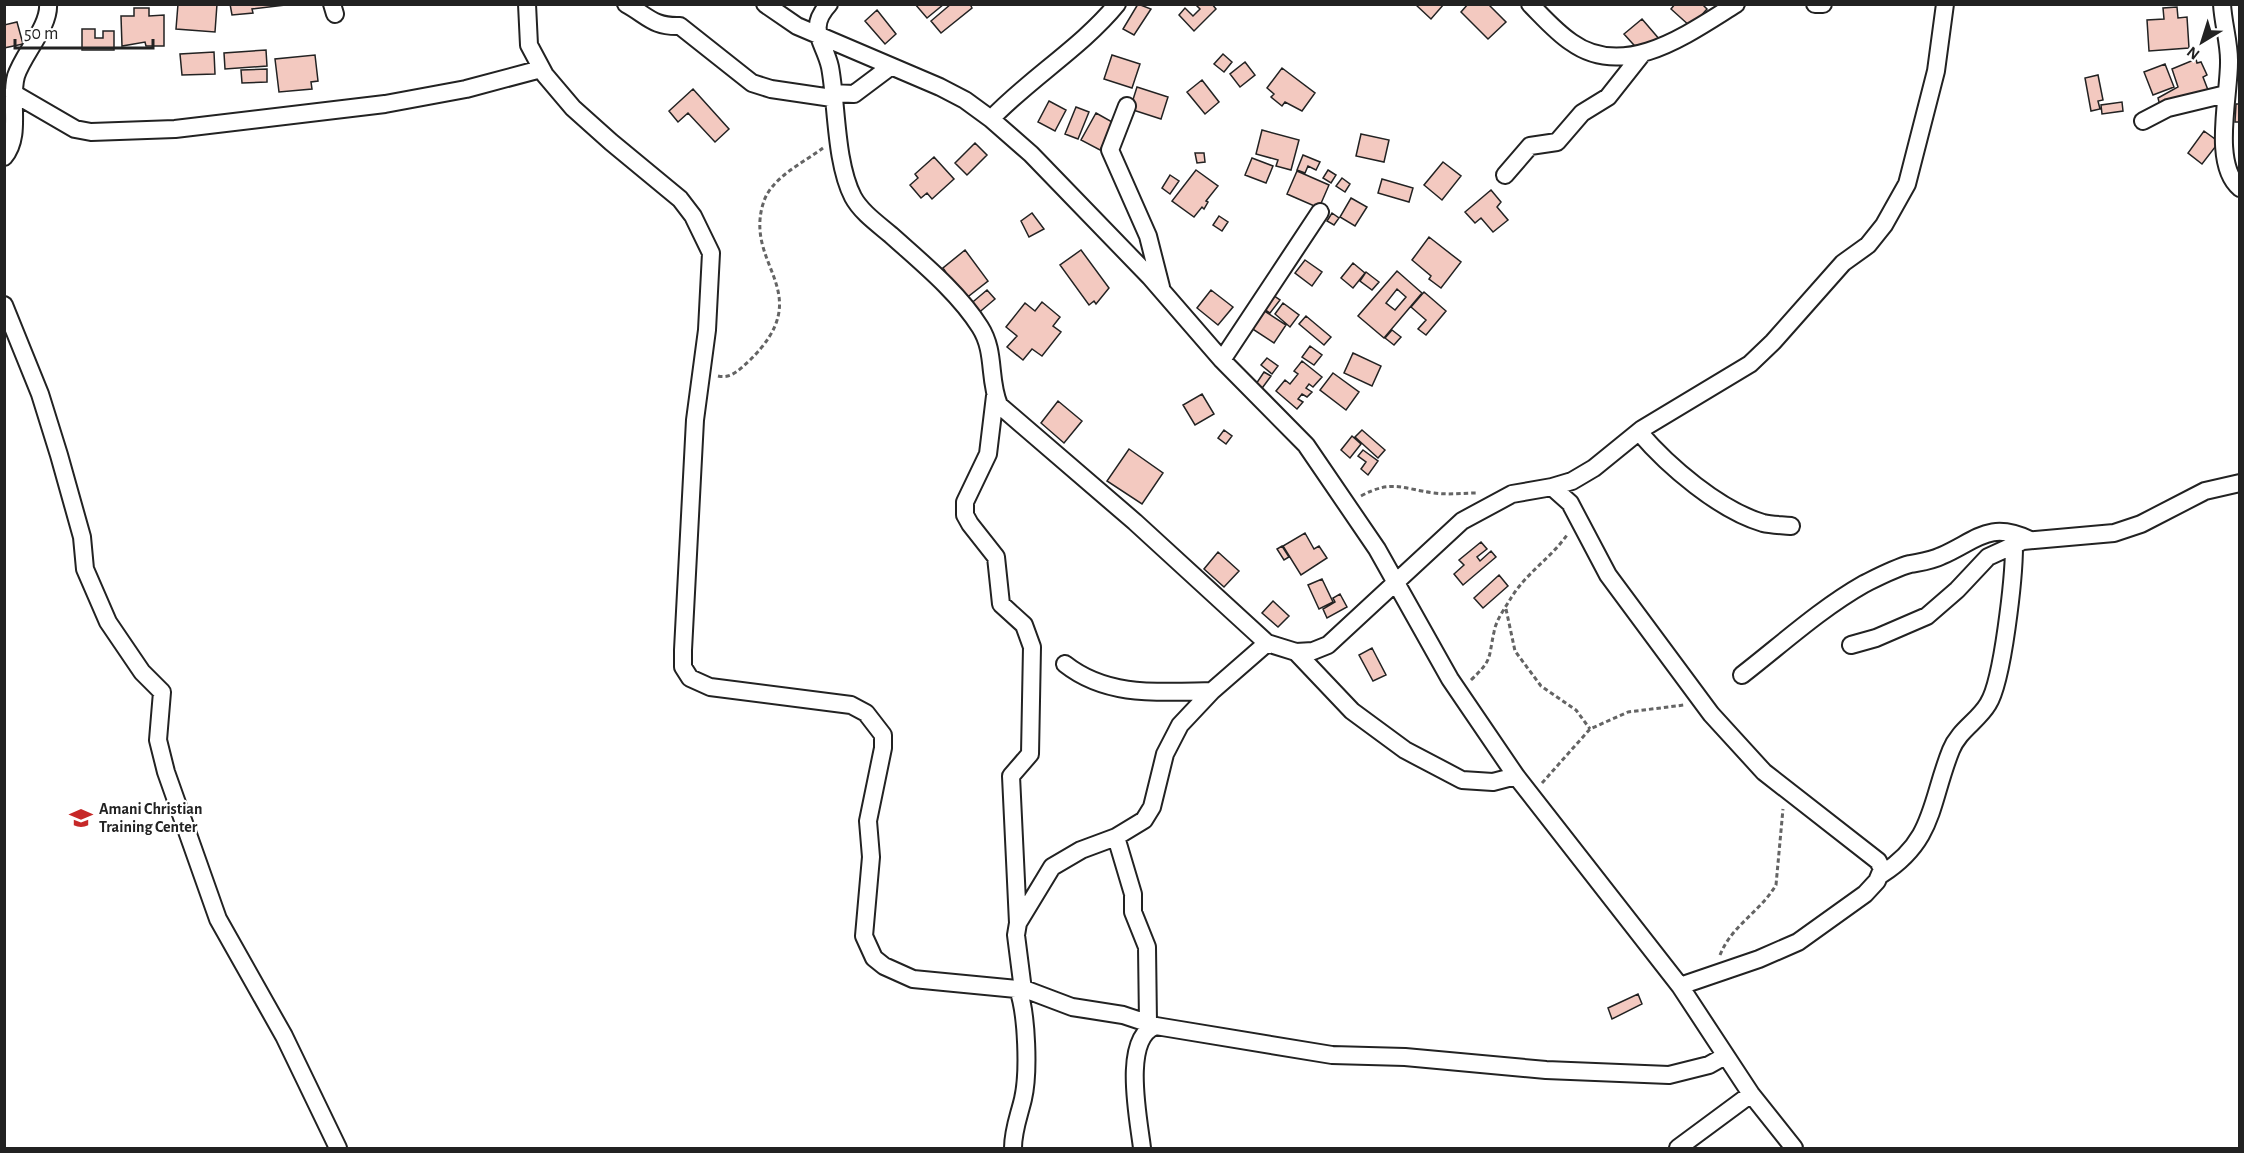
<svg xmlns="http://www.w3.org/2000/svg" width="2244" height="1153" font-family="'Alegreya Sans',sans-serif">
  <rect width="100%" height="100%" fill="#fff"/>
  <path fill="#f3c9c0" stroke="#222" stroke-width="1.5" fill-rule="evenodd" d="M178,4H217L215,32L176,29Z
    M230,4H294L252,9L253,13L232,15Z
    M915,4H944L927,18Z
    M951,4H970L972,8L941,33L931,21Z
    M1138,4L1151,9L1134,35L1123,29Z
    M1195,4H1212L1216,9L1194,31L1179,15L1185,8L1193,16L1200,9Z
    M1415,4H1444L1431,19Z
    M1468,4H1488L1506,22L1488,39L1461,12Z
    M1675,4H1702L1707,9L1691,27L1671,9Z
    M2177,7L2178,18L2187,17L2189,48L2149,51L2147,20L2164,19L2163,8Z
    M134,8H149V16L164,15V46H146L145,42L122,46L121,16H134Z
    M877,10L896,34L885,44L865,21Z
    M1642,19L1660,40L1642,54L1624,34Z
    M17,22L23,44L4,48V25Z
    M82,29H95V38H103V31H114V50H82Z
    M266,50L267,66L225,69L224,53Z
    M214,52L215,74L182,75L180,54Z
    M1223,54L1232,62L1224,72L1214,64Z
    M315,55L318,81L311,82L312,89L279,92L275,59Z
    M1112,55L1140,64L1132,88L1104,79Z
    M2196,59L2197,63L2201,62L2207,75L2203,77L2208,90L2160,106L2158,98L2178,87L2172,69Z
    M1245,62L1255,75L1240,87L1230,74Z
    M2165,64L2174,87L2153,95L2144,72Z
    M1282,68L1315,93L1302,111L1285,102L1282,106L1271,97L1274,94L1267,88Z
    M267,69V82L242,83L241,70Z
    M2098,75L2103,100L2098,101L2100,109L2091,111L2085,78Z
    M1202,80L1219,102L1205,114L1187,92Z
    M1137,87L1168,97L1161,119L1130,109Z
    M693,89L729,129L715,142L688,113L678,122L669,111Z
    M1049,101L1066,110L1055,131L1038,122Z
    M2122,102L2123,111L2102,114L2101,105Z
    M2236,104H2240V122H2235Z
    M1076,107L1089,112L1078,139L1065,134Z
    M1096,113L1114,123L1100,150L1081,140Z
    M1262,130L1299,140L1291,170L1276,166L1278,160L1256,154Z
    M2204,131L2219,142L2202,164L2188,153Z
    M1361,134L1389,140L1384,162L1356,156Z
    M975,143L987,155L967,175L955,163Z
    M1195,153H1204L1205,162L1197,163Z
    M1303,155L1320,162L1316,170L1308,166L1305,173L1297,170Z
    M934,157L954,179L932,199L927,193L921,198L910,185L918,178L915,174Z
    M1252,158L1273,166L1266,183L1245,175Z
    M1443,162L1461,176L1442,200L1424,185Z
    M1196,170L1218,186L1206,201L1208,202L1204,209L1202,207L1194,217L1172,201Z
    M1328,170L1336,175L1331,183L1323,178Z
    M1297,171L1329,185L1319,208L1287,194Z
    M1170,175L1179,181L1170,194L1162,188Z
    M1342,178L1350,184L1345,192L1336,186Z
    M1382,179L1413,188L1409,202L1378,193Z
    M1491,190L1501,202L1497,207L1508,220L1493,232L1481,218L1475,223L1465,212Z
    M1351,198L1367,207L1355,226L1340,217Z
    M1032,213L1044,229L1029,237L1021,221Z
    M1332,213L1339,218L1334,225L1327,221Z
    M1219,216L1228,222L1222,231L1213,225Z
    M1429,237L1461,262L1441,288L1429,279L1431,276L1412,260Z
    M965,250L988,281L965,299L944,276L947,274L943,268Z
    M1081,250L1109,288L1096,304L1094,301L1089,305L1060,265Z
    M1305,260L1322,272L1312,286L1295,273Z
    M1353,263L1365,273L1353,288L1341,278Z
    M1397,271L1422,293L1384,338L1358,316ZM1397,289L1406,297L1395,310L1386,303Z
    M1366,272L1379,282L1372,290L1360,281Z
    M987,290L995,299L976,315L968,306Z
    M1211,290L1233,307L1218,325L1197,308Z
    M1424,292L1446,311L1426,335L1418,329L1426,320L1411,307Z
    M1270,293L1280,300L1270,313L1260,306Z
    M1042,302L1060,317L1053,326L1061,332L1042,356L1032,349L1023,360L1007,347L1017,336L1006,327L1025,303L1035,311Z
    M1283,303L1299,315L1290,327L1275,314Z
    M1260,308L1286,325L1274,343L1248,326Z
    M1306,316L1331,337L1324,345L1299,324Z
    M1392,330L1401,337L1394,345L1385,338Z
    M1310,346L1322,355L1314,365L1302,357Z
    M1353,353L1381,366L1372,386L1344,373Z
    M1267,358L1278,366L1272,374L1261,365Z
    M1302,361L1322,377L1313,387L1309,384L1306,388L1312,392L1307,397L1302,394L1298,399L1303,402L1297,409L1276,391L1285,380L1290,384L1298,374L1294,371Z
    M1264,372L1271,376L1260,391L1254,387Z
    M1333,373L1359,392L1346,410L1320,390Z
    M1202,394L1214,414L1195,425L1183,405Z
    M1058,401L1082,421L1064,443L1041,423Z
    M1224,430L1232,436L1226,444L1218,438Z
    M1362,430L1385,450L1378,458L1355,437Z
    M1352,436L1361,444L1350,458L1341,450Z
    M1129,449L1163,473L1142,504L1107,481Z
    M1363,450L1378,461L1368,475L1361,469L1366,462L1358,456Z
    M1305,533L1314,549L1319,546L1327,558L1301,575L1283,546Z
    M1481,542L1487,549L1477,557L1480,561L1491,551L1496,557L1463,585L1454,574L1464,565L1459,560Z
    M1282,546L1289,557L1284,560L1277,549Z
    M1218,552L1239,571L1224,587L1204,569Z
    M1499,575L1508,586L1483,608L1474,598Z
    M1322,579L1333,602L1319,609L1308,585Z
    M1340,594L1347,607L1327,618L1323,609L1335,602L1333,598Z
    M1273,601L1289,616L1278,627L1262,613Z
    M1372,648L1386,675L1373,681L1359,655Z
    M1638,994L1642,1004L1612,1019L1608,1008Z"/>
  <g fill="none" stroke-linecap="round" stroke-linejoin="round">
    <g stroke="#222" stroke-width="20">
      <path id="street" d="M332,4L335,14
        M527,4L529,45L545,75L573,108L611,142L680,199L693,216L711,253L707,330L695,420L683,650V667L690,678L710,687L851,705L866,713L883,735V748L868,821L871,857L864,936L874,958L884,966L913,979L1027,990L1072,1007L1123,1015L1156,1026
        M626,4C648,16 653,27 680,26L752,83L771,89L832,98
        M765,4L797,26L940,87L965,100L991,119L1031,154L1150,277L1222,360L1306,445L1377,549L1450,679L1516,776L1680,986L1751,1094L1794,1148
        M829,4C806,29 824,41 830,67C837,104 835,162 853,197C861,212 878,224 891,235C921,262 958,292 980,327C996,352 988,379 999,405L1135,522L1267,643L1296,652L1313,651L1328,645L1462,521L1512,494L1552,487L1570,503L1608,575L1711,714L1764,772L1878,861L1882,869L1877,881L1865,894L1798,942L1759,959L1680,986
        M1530,4C1543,17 1556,32 1571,42C1625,81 1689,33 1736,4
        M1815,4H1823
        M2222,4C2223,23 2229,42 2229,60C2230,93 2211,164 2240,188
        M13,93L75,129L91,132L175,129L385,104L466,89L541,69
        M832,93L854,94L890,67
        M1127,106L1110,150L1148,236L1161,287
        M991,119C1030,78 1082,47 1117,4
        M2143,121L2168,108L2226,94
        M4,157C22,136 9,101 16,76C23,54 50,26 48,4
        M1505,175L1530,146L1557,142L1582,113L1608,97L1642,54
        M4,305L40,394L59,455L82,537L85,569L108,622L142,672L162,692L158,740L166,772L218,919L284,1036L338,1148
        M1222,360L1320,212
        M995,396L988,454L965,502V515L970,524L996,557L1001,604L1024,625L1032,647L1030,754L1011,776L1018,923
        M1639,432C1668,466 1719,510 1763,523C1771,525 1782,525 1791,526
        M1552,487L1572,481L1594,468L1642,429L1750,364L1773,342L1843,263L1868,245L1884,225L1907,184L1936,71L1945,4
        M1851,645L1876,638L1927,616L1957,590L1988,557L2023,541L2114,533L2141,524L2205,491L2240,483
        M1296,652L1352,711L1405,750L1462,780L1493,782L1516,776
        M1065,664C1108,698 1161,692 1212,691
        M1742,675C1782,644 1820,609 1864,584C1878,577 1895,568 1910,564C1920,562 1931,561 1941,556C1976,541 1989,520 2030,540
        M1116,837L1133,894V912L1147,947L1148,1022
        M1882,874C1935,840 1930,802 1951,750C1959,730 1978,721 1988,704C2003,681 2014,576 2014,546
        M1023,990L1016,935L1018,923L1052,867L1081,850L1116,837L1144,820L1152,807L1165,754L1180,725L1212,691L1267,643
        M1013,1148C1013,1130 1019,1116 1023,1099C1029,1073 1027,1014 1018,989
        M1142,1148C1139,1121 1121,1037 1156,1026L1332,1055L1405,1057L1546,1070L1669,1075L1709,1065L1725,1056
        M1678,1148L1751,1094"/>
    </g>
    <path stroke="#646464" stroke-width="3" stroke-dasharray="4.5 3" stroke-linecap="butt" d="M718,376C731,379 739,370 749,361C819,293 744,267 763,204C770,178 803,163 823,148
      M1361,496C1392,479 1403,489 1434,493C1449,495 1463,493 1477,493
      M1506,609L1515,651L1541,686L1576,710L1590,729
      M1471,680C1493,659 1488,659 1494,632C1496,620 1505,608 1511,598C1527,572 1550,559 1567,535
      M1542,783L1590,729L1628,712L1684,705
      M1720,955C1732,925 1760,912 1776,885L1783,809"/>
    <use href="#street" stroke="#fff" stroke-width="16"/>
  </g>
  <defs>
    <g id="university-bare" transform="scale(1.8)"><path d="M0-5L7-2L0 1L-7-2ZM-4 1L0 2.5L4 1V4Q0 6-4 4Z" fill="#c62828" stroke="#fff" stroke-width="2.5" paint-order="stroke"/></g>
  </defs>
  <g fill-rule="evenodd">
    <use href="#university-bare" x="81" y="818"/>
  </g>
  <g text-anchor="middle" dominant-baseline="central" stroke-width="4.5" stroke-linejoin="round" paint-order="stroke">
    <g font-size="16" font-weight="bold" fill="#222" stroke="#fff" text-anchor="start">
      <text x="99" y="809">Amani Christian<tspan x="99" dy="18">Training Center</tspan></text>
    </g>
  </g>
  <rect width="2244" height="1153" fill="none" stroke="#222222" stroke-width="12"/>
  <g transform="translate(2202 42) rotate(218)" stroke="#ffffff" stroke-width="4.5" paint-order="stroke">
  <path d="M0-4.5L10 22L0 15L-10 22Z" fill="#222222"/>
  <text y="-9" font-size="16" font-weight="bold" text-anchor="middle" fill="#222222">N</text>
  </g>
  <path d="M15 39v9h138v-9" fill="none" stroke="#222222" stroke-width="3"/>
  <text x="24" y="39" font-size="18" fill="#222222" stroke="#ffffff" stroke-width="4.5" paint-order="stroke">50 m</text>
</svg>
